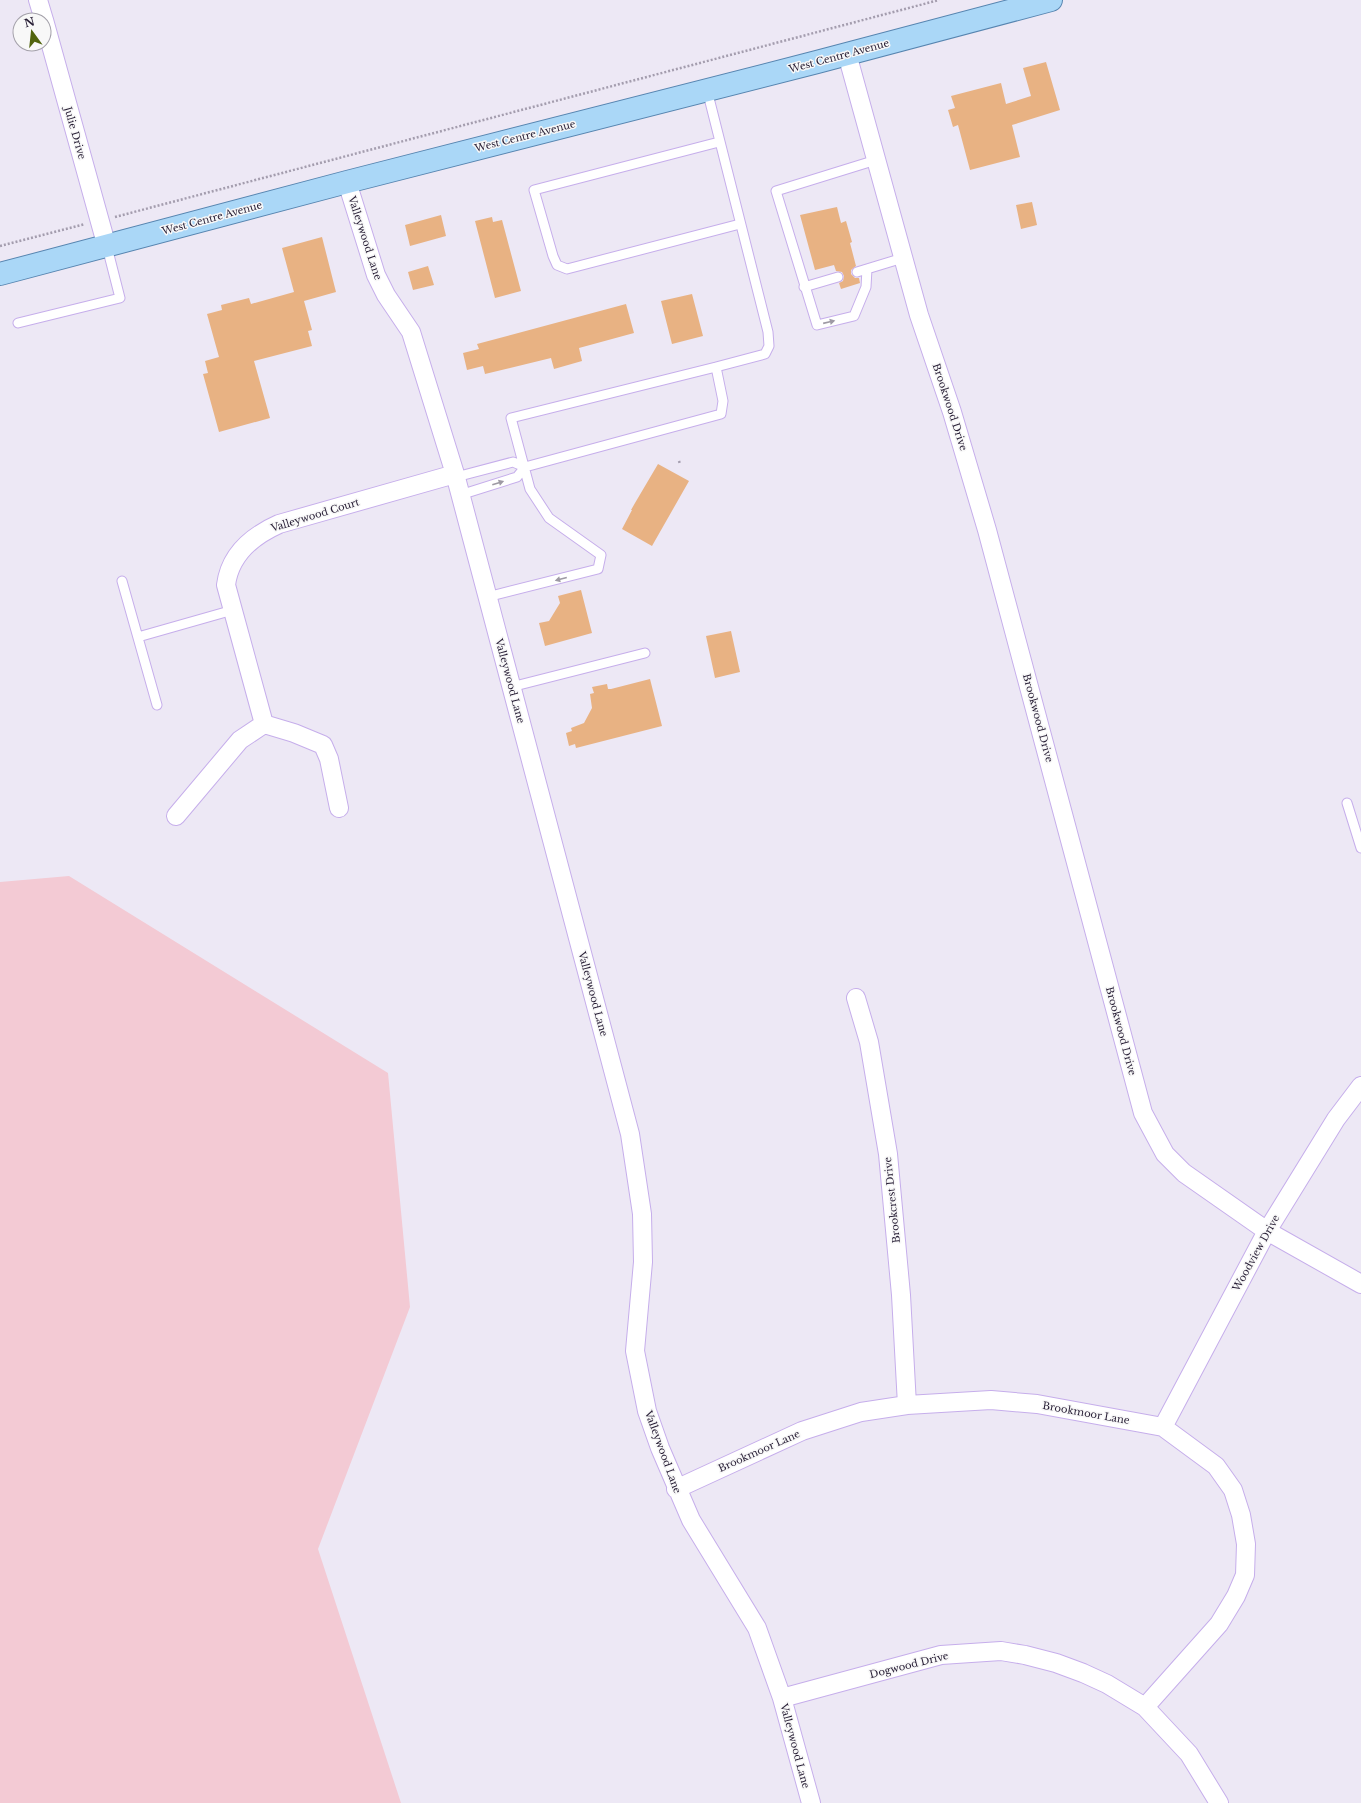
<svg xmlns="http://www.w3.org/2000/svg" width="1361" height="1803" font-family="'Libre Baskerville',serif">
  <rect width="100%" height="100%" fill="#ede8f5"/>
  <path fill="#f3cad4" d="M69,876L388,1073L410,1307L318,1549L401,1803H0V882Z"/>
  <path fill="#e8b283" d="M1046,62L1060,110L1012,125L1020,157L970,170L958,125L953,127L948,110L955,108L951,96L1001,83L1006,104L1031,96L1023,68Z
    M1032,202L1037,225L1021,229L1016,205Z
    M837,207L841,223L846,221L852,242L850,243L856,266L851,270V274L855,278H859L860,283L841,289L839,283L843,281L844,276L842,272L836,271L834,265L815,270L800,215Z
    M441,215L446,236L410,246L405,225Z
    M492,217L493,222L502,220L521,291L495,298L475,221Z
    M322,237L336,292L304,301L312,330L308,331L312,346L254,361L270,418L219,432L203,374L208,373L205,361L219,357L207,314L222,310L221,305L249,298L251,304L294,292L282,248Z
    M428,266L434,285L413,290L408,272Z
    M692,294L703,336L672,344L661,301Z
    M626,304L634,333L579,348L582,361L554,369L551,358L485,374L483,366L467,370L463,353L479,349L477,344Z
    M658,464L689,481L652,546L622,529L632,510H631L635,503Z
    M581,590L592,633L545,646L539,623L549,621L560,603L558,596Z
    M731,631L740,672L715,678L706,636Z
    M650,679L662,726L576,748L575,744L569,746L566,733L572,731L571,728L584,723L592,708L590,694L594,693L592,687L607,684L608,689H611Z"/>
  <g fill="none" stroke-linecap="round" stroke-linejoin="round">
    <g stroke="#c6aeeb" stroke-width="11">
      <path id="service" d="M719,142L534,190L553,256L557,265L567,269L740,224
        M867,269L866,287L854,316L817,325L776,191L876,160
        M857,272L903,258
        M804,287L838,277
        M18,323L120,298L107,247
        M525,467L721,414L723,401L716,367L765,354L769,346L768,332L707,90
        M456,477L513,462L525,467L517,477L460,495
        M122,581L157,705
        M487,597L598,569L601,555L549,518L530,489L511,418L716,367
        M138,637L233,610
        M511,687L645,653
        M1347,803L1361,848"/>
    </g>
    <g stroke="#c6aeeb" stroke-width="20">
      <path id="minor" d="M38,0L44,20
        M44,20L107,247
        M847,54L919,315L952,412L987,530L1143,1113L1165,1154L1184,1173L1267,1231L1361,1284
        M347,182L376,275L386,295L411,332L455,474L630,1134L642,1214L643,1262L635,1351L647,1411L660,1448L691,1520L757,1628L782,1698L811,1803
        M264,724L226,585C230,554 252,536 279,524L455,474
        M264,724L294,733L323,745L329,759L339,808
        M176,816L240,740L264,724
        M856,998L869,1042L888,1154L901,1295L907,1405
        M1163,1427L1267,1231L1336,1119L1361,1086
        M676,1489L802,1431L861,1412L907,1405L991,1400L1037,1404L1163,1427L1216,1466L1233,1490L1241,1515L1246,1544L1245,1575L1236,1596L1219,1624L1145,1707
        M782,1698L941,1655L1001,1651L1025,1655L1056,1663L1083,1673L1107,1684L1145,1707L1189,1754L1219,1803"/>
    </g>
    <g stroke="#5785b0" stroke-width="24">
      <path id="primary" d="M0,274L347,182L817,62L1051,0"/>
    </g>
    <path stroke="#a49dae" stroke-width="2.5" stroke-dasharray="2 2" stroke-linecap="butt" d="M115,217L939,0
      M0,246L85,224
      M679,461L680,464"/>
    <use href="#service" stroke="#fff" stroke-width="9"/>
    <use href="#minor" stroke="#fff" stroke-width="18"/>
    <use href="#primary" stroke="#aad7f7" stroke-width="22"/>
  </g>
  <defs><path id="oneway-solid" d="M-6-.8H1V-3.2L6.5 0L1 3.2V.8H-6Z"/></defs>
  <g fill="#9e9aa4">
    <use href="#oneway-solid" transform="translate(829 322) rotate(-13)"/>
    <use href="#oneway-solid" transform="translate(498 483) rotate(-18)"/>
    <use href="#oneway-solid" transform="translate(561 579) rotate(165)"/>
  </g>
  <g text-anchor="middle" dominant-baseline="central" stroke-width="3" stroke-linejoin="round" paint-order="stroke">
    <g font-size="10" fill="#271e35" stroke="#f8f8f8">
      <text transform="translate(839 56) rotate(-15)">West Centre Avenue</text>
      <text transform="translate(75 133) rotate(74)">Julie Drive</text>
      <text transform="translate(525 136) rotate(-14)">West Centre Avenue</text>
      <text transform="translate(212 218) rotate(-15)">West Centre Avenue</text>
      <text transform="translate(365 238) rotate(72)">Valleywood Lane</text>
      <text transform="translate(950 407) rotate(72)">Brookwood Drive</text>
      <text transform="translate(315 515) rotate(-17)">Valleywood Court</text>
      <text transform="translate(510 681) rotate(75)">Valleywood Lane</text>
      <text transform="translate(1038 718) rotate(75)">Brookwood Drive</text>
      <text transform="translate(593 994) rotate(75)">Valleywood Lane</text>
      <text transform="translate(1121 1031) rotate(75)">Brookwood Drive</text>
      <text transform="translate(892 1200) rotate(-96)">Brookcrest Drive</text>
      <text transform="translate(1256 1253) rotate(-61)">Woodview Drive</text>
      <text transform="translate(1086 1413) rotate(10)">Brookmoor Lane</text>
      <text transform="translate(759 1451) rotate(-24)">Brookmoor Lane</text>
      <text transform="translate(663 1452) rotate(70)">Valleywood Lane</text>
      <text transform="translate(909 1665) rotate(-14)">Dogwood Drive</text>
      <text transform="translate(795 1746) rotate(75)">Valleywood Lane</text>
    </g>
  </g>
  <g transform="translate(32 32) rotate(345)"><circle r="19" fill="#f8f8f8" stroke="#a4a1aa"/>
  <path d="M0-3L7 15L0 10L-7 15Z" fill="#51640d"/>
  <text y="-6" font-size="11" font-weight="bold" text-anchor="middle" fill="#271e35">N</text>
  </g>
</svg>
